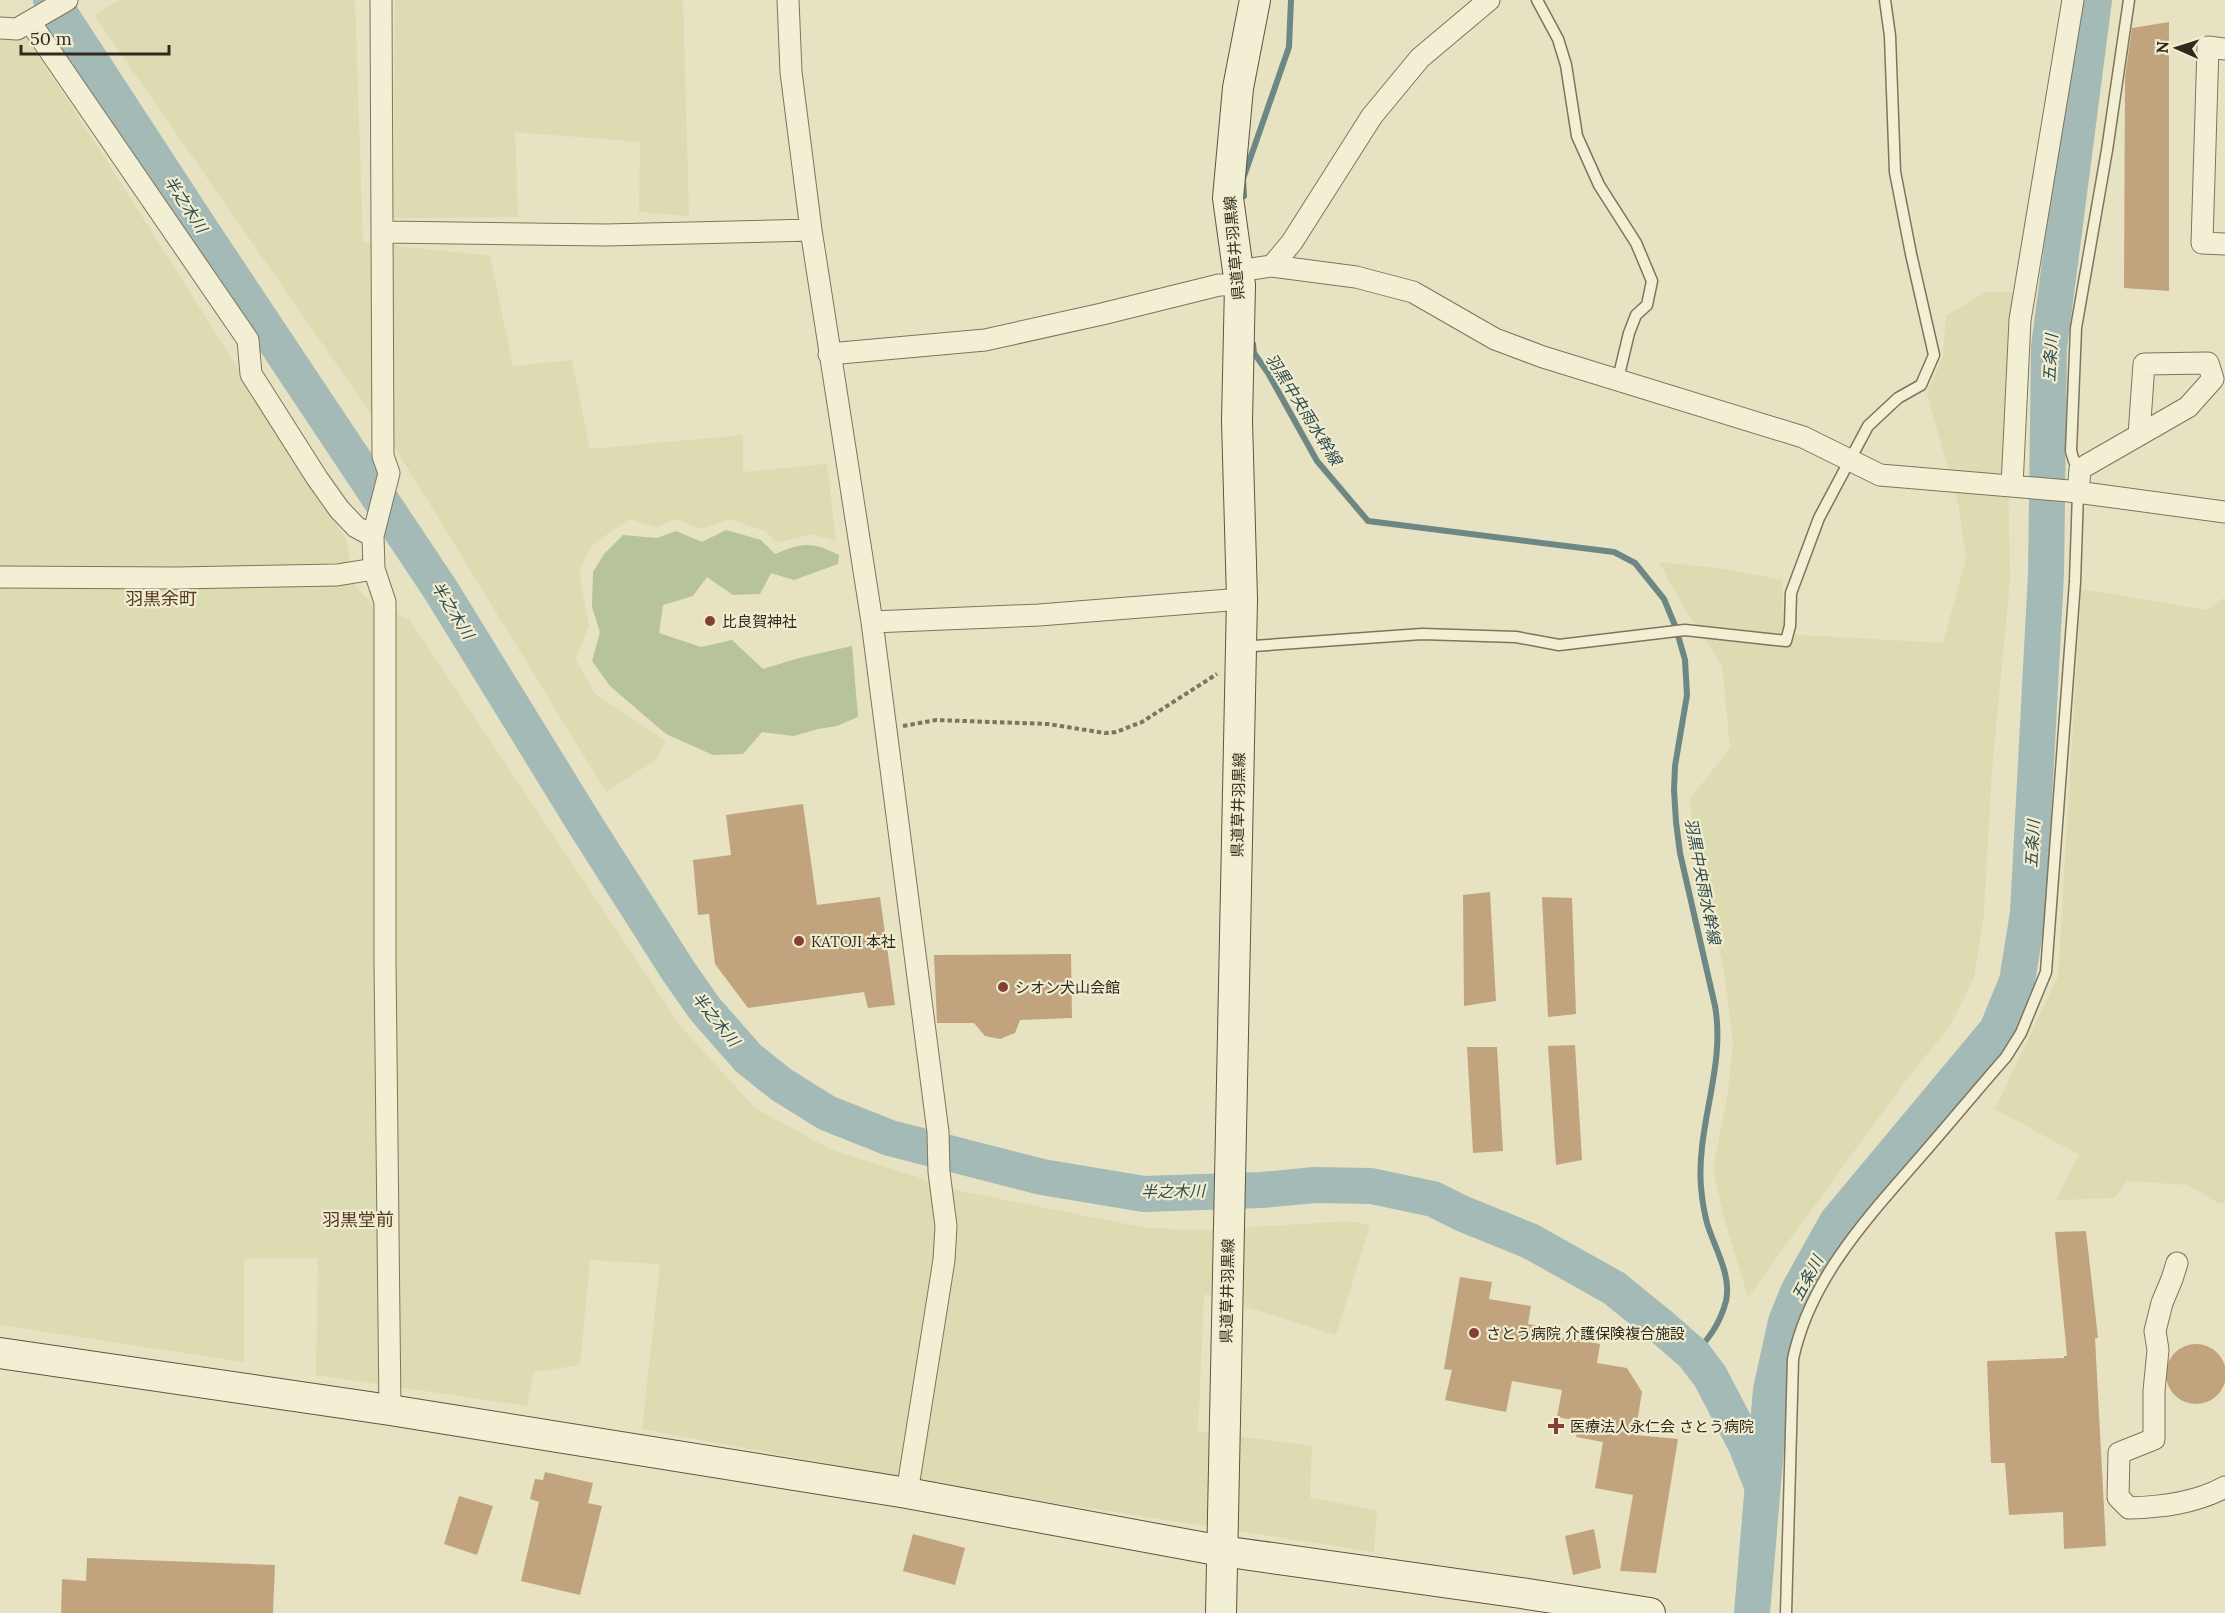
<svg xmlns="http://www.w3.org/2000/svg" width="2225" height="1613" font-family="Lora,'Noto Sans JP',serif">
  <rect width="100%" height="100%" fill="#e7e2c2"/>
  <path fill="#dcdbb1" d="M119,0H355L363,242L490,256L513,366L572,360L590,449L743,435V472L827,464L836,541L810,534L776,543L767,532L730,519L701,529L677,519L656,527L629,519L592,545L579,572L589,625L576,659L594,693L665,741L657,759L606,792L401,457L94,15Z
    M395,0H683L689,216L639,212L640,142L515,132L518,217L393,218Z
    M27,38L107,161L346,539L355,586L375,606L409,619L682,1028L755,1108L832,1150L964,1192L1147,1228L1204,1230L1349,1221L1370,1225L1336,1335L1204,1294L1198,1431L1312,1446L1310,1498L1377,1510L1374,1552L959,1488L642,1429L660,1264L590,1260L580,1365L534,1372L527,1406L316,1375L318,1258L244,1259V1362L0,1325V39Z
    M1986,292H2016L2008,469L2010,580L1992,770L1984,913L1974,978L1950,1026L1907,1079L1748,1297L1724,1218L1713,1169L1728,1093L1733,1040L1723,965L1696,851L1690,799L1730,748L1722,666L1681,603L1659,562L1725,569L1782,580L1785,634L1943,643L1966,559L1959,508L1927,393L1943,356L1946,316Z
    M2081,589L2207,610L2225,597V1204L2218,1203L2188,1185L2127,1181L2114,1198L2056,1200L2079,1155L1995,1109L2058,976Z"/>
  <path fill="#b7c398" d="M726,530L761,540L775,554C804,543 810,541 839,555L838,564L794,580L771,573L760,594L733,595L707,577L693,596L663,605L659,633L701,647L732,640L763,669L799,658L852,646L858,717L837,726L818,729L794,736L762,732L743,754L713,755L666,734L610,686L592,661L600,632L592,607L593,572L604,554L623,535L657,538L676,531L702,542Z"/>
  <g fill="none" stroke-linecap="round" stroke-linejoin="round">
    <path stroke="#6c8784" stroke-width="6" d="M1244,196L1243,179L1289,47L1291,0
      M1253,344L1254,353L1268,373L1317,461L1368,521L1614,552L1635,563L1664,599L1676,628L1685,660L1687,695L1675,766L1674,790L1676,822L1680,853L1715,1006C1726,1067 1696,1126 1701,1187C1702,1198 1704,1212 1707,1223C1714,1247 1732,1275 1726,1301C1720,1324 1709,1338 1694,1355"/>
    <path stroke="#a4bab7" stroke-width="36" d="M51,0L201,230L442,592L586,826L679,972L705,1009L748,1058L782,1085L827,1113L890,1138L1042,1177L1144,1194L1262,1190L1315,1185L1371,1186L1433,1199L1461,1213L1530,1241L1614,1288L1662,1327L1694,1355L1710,1376L1746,1445L1761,1483
      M1752,1613L1771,1390L1786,1322L1798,1292L1837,1222L1997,1030L2017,981L2028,913L2046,574L2049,347L2094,0"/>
  </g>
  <path fill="#c1a47d" d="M2169,22V291L2124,288L2125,77L2132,28Z
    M803,804L817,905L880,897L895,1005L868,1008L864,992L748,1008L715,964L709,914L698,915L693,860L731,855L726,815Z
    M1490,892L1496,1001L1464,1006L1463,895Z
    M1542,897L1572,898L1576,1014L1548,1017Z
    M1071,954L1072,1018L1020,1020L1015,1033L1000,1039L985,1036L974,1023H937L934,955Z
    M1575,1045L1582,1160L1556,1165L1548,1046Z
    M1467,1047H1497L1503,1151L1473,1153Z
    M2086,1231L2098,1338H2095L2106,1546L2064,1549L2063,1512L2009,1515L2005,1463H1991L1987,1361L2064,1358V1356H2067L2055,1232Z
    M1460,1277L1492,1282L1489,1299L1531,1306L1528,1324L1550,1328L1549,1335L1600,1344L1597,1363L1627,1368L1642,1392L1635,1435L1678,1439L1656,1573L1620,1571L1633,1495L1595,1488L1603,1442L1576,1437L1579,1421L1557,1417L1562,1390L1512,1381L1506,1412L1445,1400L1452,1370L1444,1369Z
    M2166 1374a30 30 0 1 1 60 0a30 30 0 1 1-60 0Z
    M545,1472L593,1483L588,1503L602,1506L580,1595L521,1581L539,1502L530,1499L535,1479L543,1480Z
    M459,1496L493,1506L477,1555L444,1544Z
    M1594,1529L1601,1568L1573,1575L1565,1536Z
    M913,1534L965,1548L955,1585L903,1571Z
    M87,1558L275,1565L273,1613H61L62,1579L86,1581Z"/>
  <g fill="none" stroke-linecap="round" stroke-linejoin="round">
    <g stroke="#7f745c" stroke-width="13">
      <path id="lane" d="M1537,0L1558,39L1566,65L1577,136L1599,185L1636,243L1652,281L1647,305L1636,315L1629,333L1618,379
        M2080,469L2074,461L2071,451L2076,328L2107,150L2129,0
        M1245,651L1254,646L1422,634L1516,637L1559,645L1685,630L1786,641L1790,626L1791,593L1819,518L1868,426L1898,398L1921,385L1934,355L1911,254L1895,172L1890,36L1885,0
        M1786,1613L1793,1359C1810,1278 1869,1216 1922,1155C1950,1123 1977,1090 2006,1057L2021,1033L2046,972L2075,582L2078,493"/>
    </g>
    <g stroke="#7f745c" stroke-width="23">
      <path id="street" d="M381,0L383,456L389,473L373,536L374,569L385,602V962L390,1410
        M788,0L791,72L811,230L872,622L938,1132L939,1172L946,1226L944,1260L907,1493
        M30,22L248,340L251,374L317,478L339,509L356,527L373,536
        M0,28L17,29L67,0
        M2225,49L2208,47L2202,243L2225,244
        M384,232L605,235L811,230
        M1272,266L1292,242L1372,116L1420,58L1489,0
        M1238,271L1272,266L1356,277L1413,292L1495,339L1543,357L1803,437L1880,475L2069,491L2225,512
        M829,354L985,340L1102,314L1219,285H1240
        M2012,486L2020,320L2073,0
        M2078,493L2080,469L2188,407L2213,379L2208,363L2144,364L2139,435
        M0,577L177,578L337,575L374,569
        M872,622L1039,615L1242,599
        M2177,1263L2172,1279L2162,1303L2155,1331L2158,1350L2154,1391V1439L2119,1453L2118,1497L2129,1508C2162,1507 2196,1503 2225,1487"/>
    </g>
    <g stroke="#60553f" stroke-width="32">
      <path id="secondary" d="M0,1353L390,1410L907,1493L1222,1551L1521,1593L1650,1613
        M1221,1613L1242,599L1237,421L1240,285L1228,198L1238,88L1255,0"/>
    </g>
    <path stroke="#7f745c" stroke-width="4" stroke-dasharray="4.5 3" stroke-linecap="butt" d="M903,726L936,720L1048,724L1105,733L1116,732L1142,722L1217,674"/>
    <use href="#lane" stroke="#f3efd4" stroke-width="10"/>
    <use href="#street" stroke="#f3efd4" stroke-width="21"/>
    <use href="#secondary" stroke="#f3efd4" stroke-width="30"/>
  </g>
  <g fill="#864033" stroke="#f0ecd0" stroke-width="2">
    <circle cx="710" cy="621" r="6"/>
    <circle cx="799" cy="941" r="6"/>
    <circle cx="1003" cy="987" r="6"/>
    <circle cx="1474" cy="1333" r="6"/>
    <path d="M1553 1417h6v6h6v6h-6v6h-6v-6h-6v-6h6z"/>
  </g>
  <g text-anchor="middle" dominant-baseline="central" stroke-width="4.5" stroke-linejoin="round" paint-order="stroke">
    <g font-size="15" fill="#302a1e" stroke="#f0ecd0">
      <text transform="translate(1234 248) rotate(-95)">県道草井羽黒線</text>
      <text transform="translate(1238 805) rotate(-89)">県道草井羽黒線</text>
      <text transform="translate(1227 1291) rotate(-89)">県道草井羽黒線</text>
    </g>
    <g font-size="15" fill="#302a1e" stroke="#f0ecd0" text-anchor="start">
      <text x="722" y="621">比良賀神社</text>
      <text x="811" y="941">KATOJI 本社</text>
      <text x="1015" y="987">シオン犬山会館</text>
      <text x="1486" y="1333">さとう病院 介護保険複合施設</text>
      <text x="1570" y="1426">医療法人永仁会 さとう病院</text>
    </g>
    <g font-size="16" font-style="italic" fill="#2f4b4e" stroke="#f0ecd0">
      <text transform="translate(186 204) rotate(57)">半之木川</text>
      <text transform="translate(2050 358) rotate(-87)">五条川</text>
      <text transform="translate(1304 409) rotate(58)">羽黒中央雨水幹線</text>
      <text transform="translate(453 610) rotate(58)">半之木川</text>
      <text transform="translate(2032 844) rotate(-87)">五条川</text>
      <text transform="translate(1703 881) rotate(79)">羽黒中央雨水幹線</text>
      <text transform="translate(716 1019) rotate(51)">半之木川</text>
      <text transform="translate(1173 1191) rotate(-1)">半之木川</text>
      <text transform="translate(1807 1278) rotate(-62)">五条川</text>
    </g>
    <g font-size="18" fill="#573623" stroke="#f0ecd0">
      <text x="161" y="598">羽黒余町</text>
      <text x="358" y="1219">羽黒堂前</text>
    </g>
  </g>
  <g transform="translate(2177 48) rotate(273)" stroke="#f0ecd0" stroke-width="4.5" paint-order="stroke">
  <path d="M0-4.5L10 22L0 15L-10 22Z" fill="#302a1e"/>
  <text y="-9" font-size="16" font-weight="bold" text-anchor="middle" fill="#302a1e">N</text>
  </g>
  <path d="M21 45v9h148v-9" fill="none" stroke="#302a1e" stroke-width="3"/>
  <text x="30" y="45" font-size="18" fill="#302a1e" stroke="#f0ecd0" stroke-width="4.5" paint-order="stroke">50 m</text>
</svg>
